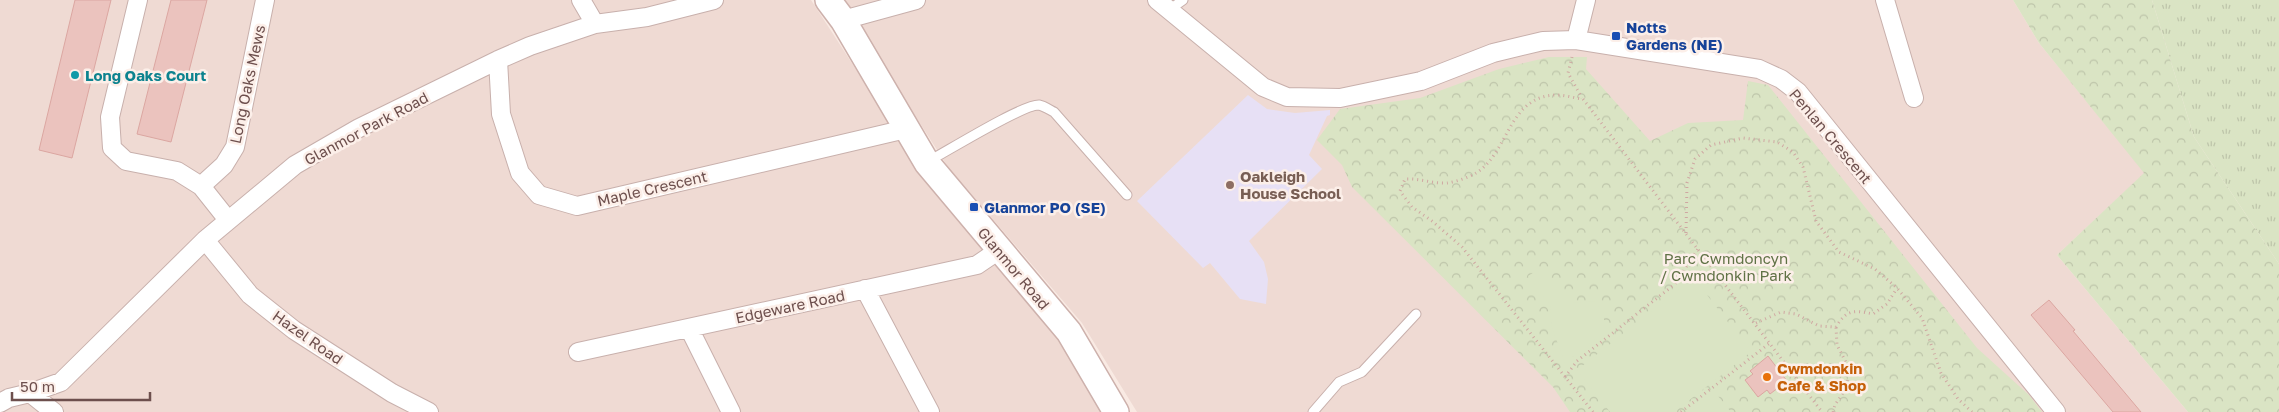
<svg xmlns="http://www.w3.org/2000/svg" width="2279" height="412" font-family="'Golos Text',sans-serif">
  <defs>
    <pattern id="grass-tufts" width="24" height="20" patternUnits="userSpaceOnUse" patternTransform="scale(1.25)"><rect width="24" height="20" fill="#dae4c4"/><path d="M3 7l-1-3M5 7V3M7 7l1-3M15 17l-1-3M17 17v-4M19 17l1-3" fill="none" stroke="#bec5aa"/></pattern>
    <pattern id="forest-crowns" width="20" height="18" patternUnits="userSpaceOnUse" patternTransform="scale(1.25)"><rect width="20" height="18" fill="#dae4c4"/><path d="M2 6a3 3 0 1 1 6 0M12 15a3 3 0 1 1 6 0" fill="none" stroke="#bec5aa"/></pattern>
  </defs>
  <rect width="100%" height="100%" fill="#f9eae3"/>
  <path fill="#efdad3" d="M0,0H811L907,148L1057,338L1101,412H0Z
    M845,0H2013L2039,43L2145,173L2057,255L2188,412H1137L1082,323L948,167L889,75Z"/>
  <path fill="#e7e0f5" d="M1248,95L1267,109L1295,113L1330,110V115L1327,116L1309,155L1322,169L1249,241L1264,262L1268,279L1266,304L1240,299L1210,263L1203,268L1137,201Z"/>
  <path fill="url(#grass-tufts)" d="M2152,0H2279V264L2194,137Z"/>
  <path fill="url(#forest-crowns)" d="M2013,0H2152L2194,137L2279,264V412H2188L2057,255L2144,173L2039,43Z
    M1549,57H1587L1586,69L1650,141L1688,123L1743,120L1748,81L1768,85L1977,348L2029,395L2042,412H1570L1553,387L1352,187L1342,165L1317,140L1340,109L1420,98L1499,69Z"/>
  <path fill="#dae4c4" d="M1536,271L1573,303L1594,301L1604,313V332L1565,363L1552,328L1550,305L1528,276Z
    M1694,278L1751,352L1674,412H1610L1577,370Z
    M1714,391L1731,412H1688Z"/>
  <path fill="#ebc3be" stroke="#dba6a1" d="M75,0H111L72,158L39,150Z
    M171,0H207L171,142L137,134Z
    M2049,300L2075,330L2073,331L2141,412H2113L2031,315Z
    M1768,356L1787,381L1770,394L1767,390L1758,397L1745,380L1753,374L1750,371Z"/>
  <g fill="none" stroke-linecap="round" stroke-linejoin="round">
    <g stroke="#c8b0ac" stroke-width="11">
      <path id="lane" d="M1169,10L1183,0
        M927,162C946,152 1023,104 1039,105C1044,106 1050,110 1054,112L1127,195
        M1313,412L1339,382L1362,372L1416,314"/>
    </g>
    <g stroke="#c8b0ac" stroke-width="20">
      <path id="street" d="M138,0L110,117L112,148L126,161L177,171L201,186L228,220
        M581,0L595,24
        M1157,0L1263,87L1287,97L1340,98L1421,81L1493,53L1543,41L1576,40L1759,69L1781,79L1798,92L2056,412
        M1885,0L1914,98
        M843,20L916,0
        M1576,40L1586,0
        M498,60L501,114L520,173L539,195L577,206L906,129
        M201,186L224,165L235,147L265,0
        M205,240L250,295L294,330L392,393L429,412
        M865,289L930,412
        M689,328L731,412
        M578,352L977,265L999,250
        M30,393L54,412
        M0,403L9,398L30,393L61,382L205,240L295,165L359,128L498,60L530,46L595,24L647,17L714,0"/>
    </g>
    <g stroke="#cdb1ac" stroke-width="28">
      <path id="secondary" d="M828,0L843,20L927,163L1069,332L1116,412"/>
    </g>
    <path stroke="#cfa7a2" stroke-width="3" stroke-dasharray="1 4" stroke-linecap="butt" d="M1572,57L1568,73L1582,98
      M1686,233L1687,183L1695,159L1711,145L1743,138L1777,142L1793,152L1803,167L1816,221L1839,252L1875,269L1897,288L1922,318L1941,373L1958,399L1972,412
      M1756,323L1781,312L1796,314L1819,326L1836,327C1847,309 1854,310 1873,314L1887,304L1897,288
      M1565,377L1577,361L1675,284L1698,249
      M1593,412L1462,247L1432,221L1412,207L1400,191L1405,179C1419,178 1433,184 1447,183C1455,182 1470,177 1476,173C1509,153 1508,96 1556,95C1565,95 1574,98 1583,99L1822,412
      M1681,412L1770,343
      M1833,412L1835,405L1847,387L1848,366L1837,345L1836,327"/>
    <use href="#lane" stroke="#fff" stroke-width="9"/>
    <use href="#street" stroke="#fff" stroke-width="18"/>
    <use href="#secondary" stroke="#fff" stroke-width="25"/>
  </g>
  <g fill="#1a4fb4" stroke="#fcefe9" stroke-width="2">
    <rect x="1611" y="31" width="10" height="10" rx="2.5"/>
    <rect x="969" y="202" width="10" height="10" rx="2.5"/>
  </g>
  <circle fill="#0f9aa8" stroke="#fcefe9" stroke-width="2" cx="75" cy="75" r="5"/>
  <circle fill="#8d6e63" stroke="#fcefe9" stroke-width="2" cx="1230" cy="185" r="5"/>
  <circle fill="#e8710a" stroke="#fcefe9" stroke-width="2" cx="1767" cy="377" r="5"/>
  <g text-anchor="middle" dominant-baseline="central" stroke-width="5" stroke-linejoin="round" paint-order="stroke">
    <g font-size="15" font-weight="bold" fill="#164399" stroke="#fcefe9" text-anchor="start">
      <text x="1626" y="27">Notts<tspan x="1626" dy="17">Gardens (NE)</tspan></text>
      <text x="984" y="207">Glanmor PO (SE)</text>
    </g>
    <g font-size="15" font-weight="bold" fill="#0d838f" stroke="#fcefe9" text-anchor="start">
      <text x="85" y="75">Long Oaks Court</text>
    </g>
    <g font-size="15" fill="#6d4f4d" stroke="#fcefe9">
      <text transform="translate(247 84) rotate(-78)">Long Oaks Mews</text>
      <text transform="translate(366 128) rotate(-28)">Glanmor Park Road</text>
      <text transform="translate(1831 136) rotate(50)">Penlan Crescent</text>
      <text transform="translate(652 188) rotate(-13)">Maple Crescent</text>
      <text transform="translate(1014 268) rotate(50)">Glanmor Road</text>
      <text transform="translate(790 306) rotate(-12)">Edgeware Road</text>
      <text transform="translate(308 337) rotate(35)">Hazel Road</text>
    </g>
    <g font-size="15" font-weight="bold" fill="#785e54" stroke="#fcefe9" text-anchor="start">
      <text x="1240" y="176">Oakleigh<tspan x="1240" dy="17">House School</tspan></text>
    </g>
    <g font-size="15" fill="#607246" stroke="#fcefe9">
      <text x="1726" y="258">Parc Cwmdoncyn<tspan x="1726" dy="17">/ Cwmdonkin Park</tspan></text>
    </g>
    <g font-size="15" font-weight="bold" fill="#c56008" stroke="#fcefe9" text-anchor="start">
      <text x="1777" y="368">Cwmdonkin<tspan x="1777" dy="17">Cafe &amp; Shop</tspan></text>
    </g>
  </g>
  <path d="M12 392v8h138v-8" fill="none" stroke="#6d4f4d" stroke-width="2.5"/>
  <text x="20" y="392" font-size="15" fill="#6d4f4d" stroke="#fcefe9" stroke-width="4" paint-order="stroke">50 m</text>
</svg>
